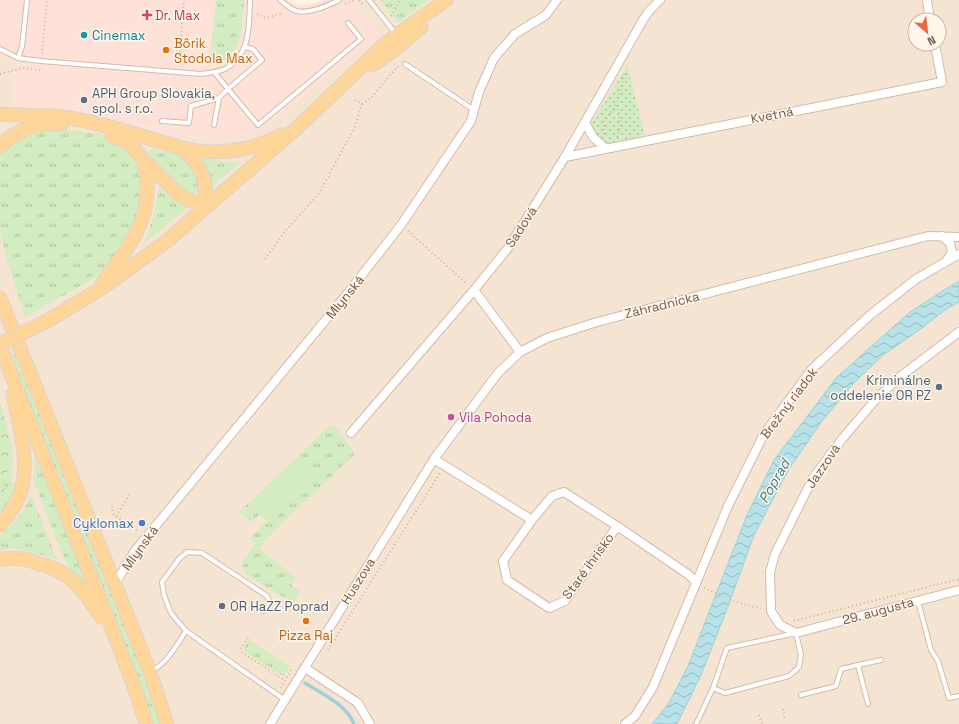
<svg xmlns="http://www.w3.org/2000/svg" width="959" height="724" font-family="'Space Grotesk',sans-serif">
  <defs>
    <pattern id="grass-tufts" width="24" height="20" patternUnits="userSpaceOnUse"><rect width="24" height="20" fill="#d3ecc1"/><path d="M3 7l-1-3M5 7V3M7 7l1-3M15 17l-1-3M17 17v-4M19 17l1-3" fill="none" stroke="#b0c29f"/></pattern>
    <pattern id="forest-crowns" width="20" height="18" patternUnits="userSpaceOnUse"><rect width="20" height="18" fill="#d3ecc1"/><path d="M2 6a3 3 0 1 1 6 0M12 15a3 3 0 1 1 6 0" fill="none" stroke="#b0c29f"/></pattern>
    <pattern id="park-dots" width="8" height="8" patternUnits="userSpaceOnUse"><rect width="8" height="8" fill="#d3ecc1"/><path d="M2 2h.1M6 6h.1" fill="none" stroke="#b0c29f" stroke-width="1.8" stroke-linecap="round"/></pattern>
    <pattern id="water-waves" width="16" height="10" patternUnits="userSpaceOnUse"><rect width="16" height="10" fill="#b7e2e8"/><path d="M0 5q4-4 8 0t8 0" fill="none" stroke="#9ababe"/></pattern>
  </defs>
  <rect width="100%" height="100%" fill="#fdf3e3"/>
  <path fill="#f5e4d1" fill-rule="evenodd" d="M354,0H380L398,23L429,0H959V724H0V56L15,64L12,111L379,35L356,8ZM915,20H939V44H915Z"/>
  <path fill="#fee1d7" d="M0,0H288L292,3L298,6L318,3L326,0H354L356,8L379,35L280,115L255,134L201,140L62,114L12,111L15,65L0,56Z"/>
  <path fill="url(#grass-tufts)" d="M216,0H245C242,18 243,48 227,59C222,62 215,64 209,66Z
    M380,0H429L398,23Z
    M34,129L68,130L105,135L123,145L133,158L143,174V194L138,216L129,238L114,258L96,277L25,317L7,260L0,231V151Z
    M147,149C182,153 190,153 201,189L193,196L184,193L152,160Z
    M198,157L219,161L241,162L212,186L207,172Z
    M159,188L187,208L144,243L154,216Z
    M16,353L152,697L160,724H154L143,691L11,356Z
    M334,425L355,454L275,530L259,548L296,578L291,585L300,592L293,603L245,574L243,569L242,561L255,544L250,538L267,521L260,514L251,523L239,512L254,498L273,519L315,479L296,458L327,427Z
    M33,447L91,591L85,583L68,568L33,479L35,468Z
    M13,460L11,482L16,484L13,496L0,515V511H1L7,498L3,480Z
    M31,495L53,550L57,559L14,548L0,550V536L22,513Z
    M249,640L290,666L283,676L243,650Z"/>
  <path fill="url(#forest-crowns)" d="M0,403L10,437L13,460L3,480L7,498L1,511H0Z"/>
  <path fill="url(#park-dots)" d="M627,65L645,135L610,144L598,138L591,124Z"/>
  <path fill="#d3ecc1" d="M296,458L315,479L273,519L254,498Z"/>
  <path fill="url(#water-waves)" stroke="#9cd2da" d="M959,281V302L945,310L922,328L883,355L852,385L822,421L789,469L754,535L729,604L701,675L677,724H652L669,703L688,666L747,515L774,460L837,377L910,312L952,285Z"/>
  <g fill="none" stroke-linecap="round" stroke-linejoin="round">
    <path stroke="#9cd2da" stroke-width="3.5" d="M305,683C321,693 347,705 354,724"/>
    <g stroke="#d1bcac" stroke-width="6">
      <path id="lane" d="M280,0C285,4 290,9 296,11C310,14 327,6 339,0
        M369,0L396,34
        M0,49L18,58L41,61L201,74C209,73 218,72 225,69C251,55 249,25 250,0
        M18,58L22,47L27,0
        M405,64L474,110
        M214,72L228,89L262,60L253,49L245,47
        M162,121L189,123L191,106L219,98
        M214,125L219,98L228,89L258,125L361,39L348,23
        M918,601L931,650L938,661L949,698L959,696
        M264,611L270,603L267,596L202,553L187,552L179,559L162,582L164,595L171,613L186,631L285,700
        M858,665L881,660
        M152,671C168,662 176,646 186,631
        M801,695L836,686L841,669L858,665L868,704
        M696,724L713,688L727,648L796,633L801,655L799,667L789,676L725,693L713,688"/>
    </g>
    <g stroke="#d1bcac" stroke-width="10">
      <path id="street" d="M927,0L930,20
        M585,123L593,137L605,148
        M565,157L942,82L935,44
        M942,236L950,243L952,252L947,260
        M474,290L520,352
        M959,332L901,376L877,398L842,439L813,478L775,554L770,572L771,611L780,625L796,633L959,590
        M351,433L474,290L508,248L565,157L643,20L649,11L660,0
        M434,459L532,520L503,561L507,580L549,608L565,601L617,526L564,492L552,496L532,520
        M617,526L689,575L696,582
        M114,586L134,552L347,294L401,225L471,121L479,92L494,58L515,34L546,15L557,0
        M305,668L358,703L370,724
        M270,724L434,459L498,373L520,352L547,338L597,322L928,236L959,237
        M625,724L635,716L653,687L728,506L764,434L812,369L869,316L916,279L959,254"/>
    </g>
    <g stroke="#dcd3cf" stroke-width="15">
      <path id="primary" d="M372,65L394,50L421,27
        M0,114C23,117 47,114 70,118C98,122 131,133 158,141C166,143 174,146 182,148C215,156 253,151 282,135
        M112,136L129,143L143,159L176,192L187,199L207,206
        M0,146C17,130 39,121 62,124
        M182,148C203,166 206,180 207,206
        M102,284C131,243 158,213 143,159
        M0,298L150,672L167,724
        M49,320L97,291L134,265L167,241L298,127L387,42L446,0
        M0,346L117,642L138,697L146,724
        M0,525C8,515 17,504 21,491C30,460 19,425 13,394
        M0,559C7,559 15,558 22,559C27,559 32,561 37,563C71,571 83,589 101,617"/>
    </g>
    <path stroke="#d9b39d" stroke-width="2" stroke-dasharray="1 3" stroke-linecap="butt" d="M359,0L363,5
      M345,4L355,0
      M257,14L266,18L283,13
      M391,16L400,0
      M43,53H42L47,0
      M179,64L184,0
      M0,74L23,68L41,70V68
      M355,100L362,104L371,98L397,67L400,66
      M604,134V122L617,104
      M617,137L621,123L617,104L625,71
      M408,231L467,284
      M265,259L286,230L318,195L355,127L362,104
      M112,506L113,514L139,532
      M116,516L129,495
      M704,588L742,604L761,608
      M794,621L959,579
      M248,638L241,648L242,652L284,680
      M328,650L440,473
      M281,688L291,670L293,669
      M783,709L785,720
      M759,715L762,724"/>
    <use href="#lane" stroke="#fff" stroke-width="4"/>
    <use href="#street" stroke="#fff" stroke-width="8"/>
    <use href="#primary" stroke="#ffd699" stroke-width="13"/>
    <g stroke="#dcd3cf" stroke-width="15" stroke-linecap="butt">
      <path id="primary-bridge" d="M0,344L49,320"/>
    </g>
    <use href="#primary-bridge" stroke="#ffd699" stroke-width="13"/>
  </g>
  <path fill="#e0444e" stroke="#fff7eb" stroke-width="1.5" d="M145 9h4v4h4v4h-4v4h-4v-4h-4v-4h4z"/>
  <circle fill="#0f9aa8" stroke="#fff7eb" stroke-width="1.5" cx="84" cy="35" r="4"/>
  <g fill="#e8710a" stroke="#fff7eb" stroke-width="1.5">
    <circle cx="166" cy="50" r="4"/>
    <circle cx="306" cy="621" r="4"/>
  </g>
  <g fill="#5c6f8a" stroke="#fff7eb" stroke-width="1.5">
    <circle cx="84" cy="100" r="4"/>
    <circle cx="939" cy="387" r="4"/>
    <circle cx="222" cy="606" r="4"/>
  </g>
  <circle fill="#d1479c" stroke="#fff7eb" stroke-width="1.5" cx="451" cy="417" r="4"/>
  <circle fill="#3f7fe0" stroke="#fff7eb" stroke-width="1.5" cx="142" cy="523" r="4"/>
  <g text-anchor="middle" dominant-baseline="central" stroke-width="3" stroke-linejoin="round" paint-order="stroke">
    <g font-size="13" fill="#be3a42" stroke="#fff7eb" text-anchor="start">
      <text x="155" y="15">Dr. Max</text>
    </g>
    <g font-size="13" fill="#0d838f" stroke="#fff7eb" text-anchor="start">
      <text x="92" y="35">Cinemax</text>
    </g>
    <g font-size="13" fill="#c56008" stroke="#fff7eb" text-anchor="start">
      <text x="174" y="43">Bôrik<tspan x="174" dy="15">Stodola Max</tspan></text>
      <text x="306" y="635" text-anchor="middle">Pizza Raj</text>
    </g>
    <g font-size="13" fill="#4e5e75" stroke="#fff7eb" text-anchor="start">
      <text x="92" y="93">APH Group Slovakia,<tspan x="92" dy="15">spol. s r.o.</tspan></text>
      <text x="931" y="380" text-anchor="end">Kriminálne<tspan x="931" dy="15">oddelenie OR PZ</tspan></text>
      <text x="230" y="606">OR HaZZ Poprad</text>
    </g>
    <g font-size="13" fill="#775748" stroke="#fff7eb">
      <text transform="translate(772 115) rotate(-11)">Kvetná</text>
      <text transform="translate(521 227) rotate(-57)">Sadová</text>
      <text transform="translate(345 297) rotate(-51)">Mlynská</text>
      <text transform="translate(662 305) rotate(-14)">Záhradnícka</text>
      <text transform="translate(789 403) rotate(-53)">Brežný riadok</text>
      <text transform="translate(823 466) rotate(-56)">Jazzová</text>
      <text transform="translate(140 548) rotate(-54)">Mlynská</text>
      <text transform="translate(588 566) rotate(-54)">Staré ihrisko</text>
      <text transform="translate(358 581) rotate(-58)">Huszova</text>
      <text transform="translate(878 611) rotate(-15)">29. augusta</text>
    </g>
    <g font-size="13" fill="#b23c85" stroke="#fff7eb" text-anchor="start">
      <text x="459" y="417">Vila Pohoda</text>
    </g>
    <g font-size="13" fill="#366cbe" stroke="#fff7eb" text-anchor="end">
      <text x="134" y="523">Cyklomax</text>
    </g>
    <g font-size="14" font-style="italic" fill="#3d7b84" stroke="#fff7eb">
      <text transform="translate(774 481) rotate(-60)">Poprad</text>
    </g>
  </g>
  <g transform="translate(927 32) rotate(152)"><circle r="19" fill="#fff7eb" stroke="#c9b7aa"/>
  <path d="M0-3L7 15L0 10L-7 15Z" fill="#ee6442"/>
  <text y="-6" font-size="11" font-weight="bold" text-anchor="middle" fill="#775748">N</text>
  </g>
</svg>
